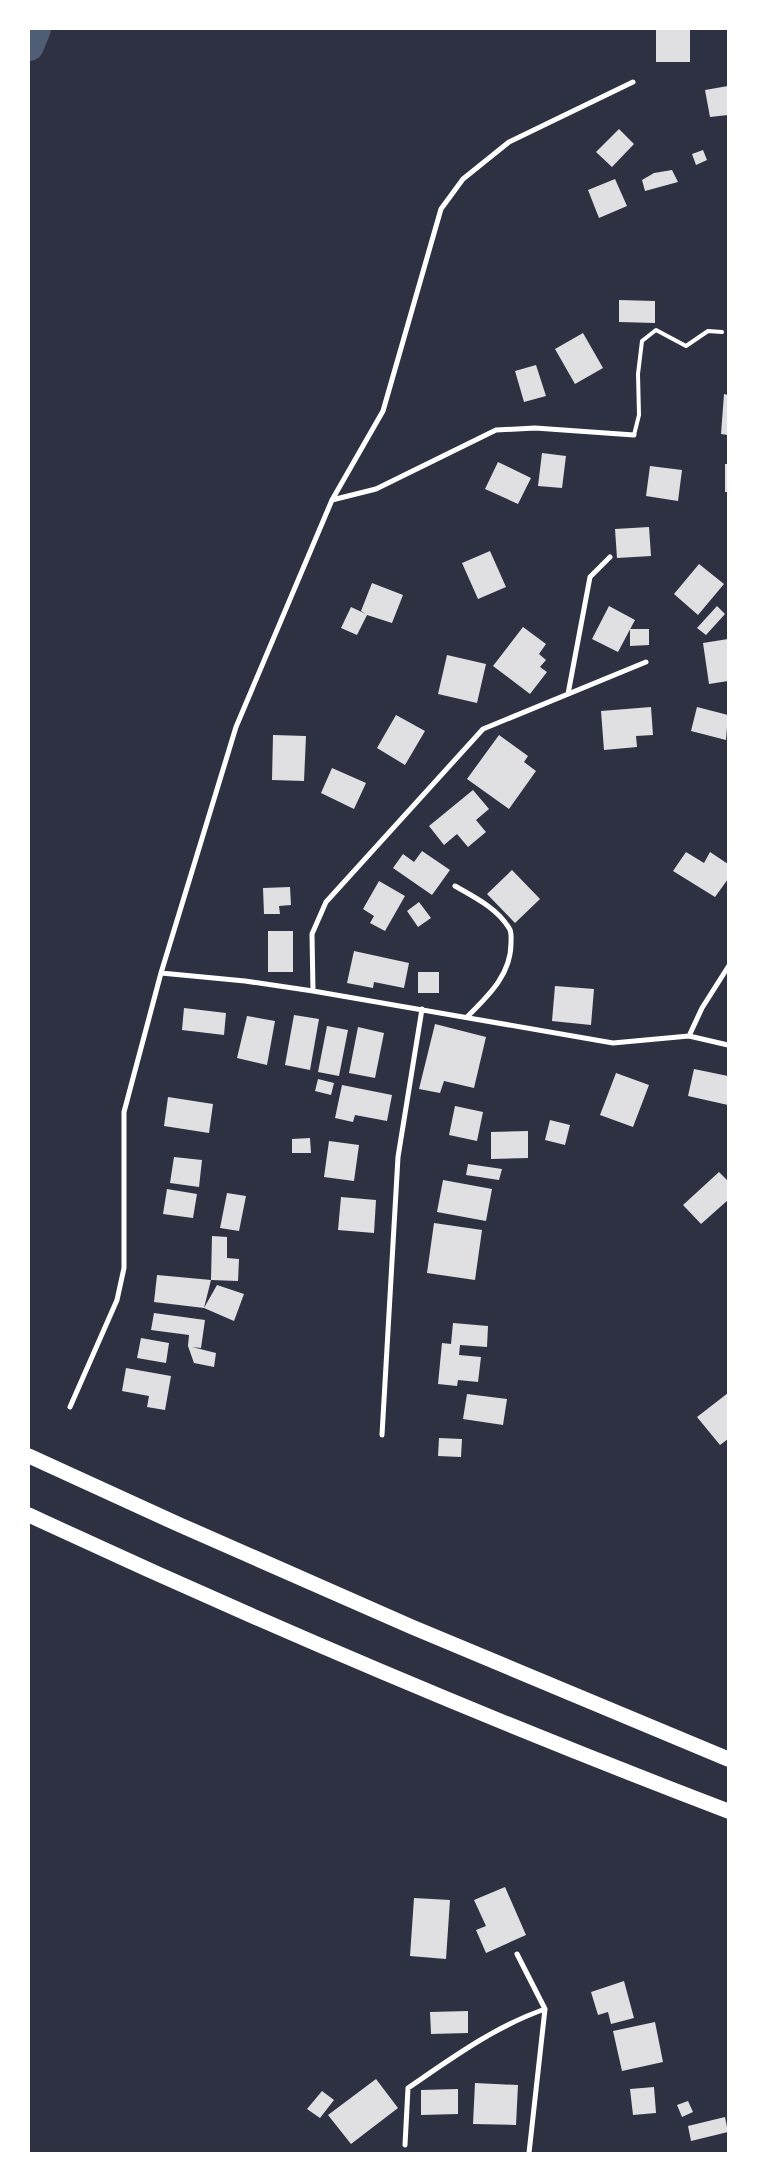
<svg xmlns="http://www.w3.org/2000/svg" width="757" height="2182" font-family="'Space Grotesk',sans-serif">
  <rect width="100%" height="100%" fill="#2d3142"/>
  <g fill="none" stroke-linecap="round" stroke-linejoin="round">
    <path stroke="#4f5d75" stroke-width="30" d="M29,46L36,29"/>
  </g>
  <path fill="#e0e0e3" d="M656,29H690V62H656Z
    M728,86V115L710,117L705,90Z
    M619,129L634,144L612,167L596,152Z
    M703,150L707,160L696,165L692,154Z
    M672,170L678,182L645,191L642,180L654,173Z
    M615,179L627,206L599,218L588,190Z
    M619,300L655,301V323L619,322Z
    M583,333L603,368L575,384L555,349Z
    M536,365L546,396L524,402L515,371Z
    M724,394L728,395V435L721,434Z
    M542,453L566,456L562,488L538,486Z
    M498,462L531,478L518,504L485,489Z
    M725,464H728V492H725Z
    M650,466L682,470L678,501L646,496Z
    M649,527L651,556L617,558L615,529Z
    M490,551L506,587L478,599L462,563Z
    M699,564L724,584L698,615L674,594Z
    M372,583L403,595L392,623L367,615L357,635L341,628L351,607L366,614L361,611Z
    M609,606L635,620L618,652L592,639Z
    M717,606L725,614L706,635L697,628Z
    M523,627L546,644L539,654L546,660L540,667L547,672L530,694L493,666Z
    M630,629H649V645L630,646Z
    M728,639V681L709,684L703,643Z
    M447,655L486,664L477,703L438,694Z
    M651,707L653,735L636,736L637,747L604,750L601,711Z
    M697,707L728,715L726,740L691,731Z
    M396,715L425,731L405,765L377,748Z
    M273,735L306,736L304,781L272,780Z
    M499,735L528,756L524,762L536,771L509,809L467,779Z
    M332,768L366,783L354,809L321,793Z
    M473,790L489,809L476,820L486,832L468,847L457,834L444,845L429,826Z
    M422,851L450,870L432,895L393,868L403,854L414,862Z
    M686,852L704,863L710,852L728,864V879L715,897L673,871Z
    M512,870L540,899L515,923L487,894Z
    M379,881L405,896L385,931L370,923L374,916L363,909Z
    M290,887L291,905L279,906L280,914H264L263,888Z
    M419,902L431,918L418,927L407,911Z
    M268,931H293V972H268Z
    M354,951L409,963L404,988L374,982L373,988L347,983Z
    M418,972H439V993H418Z
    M555,986L594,989L591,1025L552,1021Z
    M184,1008L226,1013L224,1035L182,1030Z
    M294,1015L319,1019L310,1070L285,1065Z
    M247,1016L275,1021L267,1065L237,1058Z
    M435,1024L486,1037L474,1088L444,1081L440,1093L419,1089Z
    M327,1026L348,1030L339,1076L318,1072Z
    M358,1027L384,1033L375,1078L349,1073Z
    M694,1069L728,1076V1105L688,1096Z
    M616,1073L649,1085L633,1127L600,1115Z
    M318,1079L334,1083L331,1095L315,1091Z
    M342,1085L392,1095L387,1121L355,1115L353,1122L335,1118Z
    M168,1097L213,1104L209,1133L164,1126Z
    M455,1106L483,1112L477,1141L449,1135Z
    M550,1120L570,1125L565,1145L545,1140Z
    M528,1131V1158L491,1159V1132Z
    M310,1138L311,1153H292V1139Z
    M329,1141L359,1145L354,1181L324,1177Z
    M174,1157L202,1160L199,1187L170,1183Z
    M468,1164L502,1169L499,1180L466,1175Z
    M719,1172L728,1181V1200L701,1224L683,1205Z
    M443,1180L492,1189L486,1221L437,1212Z
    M167,1189L197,1194L193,1218L163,1214Z
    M227,1193L246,1196L239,1231L220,1228Z
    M341,1197L376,1200L374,1233L338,1230Z
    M434,1223L482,1230L475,1280L427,1273Z
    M212,1236L227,1237V1258L239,1259L238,1281L211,1280L204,1308L154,1302L157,1275L211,1280Z
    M217,1285L244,1294L234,1321L204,1308Z
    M154,1313L205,1320L201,1348L192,1347L216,1353L214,1367L194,1363L188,1346L189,1335L151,1330Z
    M453,1323L488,1326L487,1347L460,1345L459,1355L481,1357L478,1382L458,1380L457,1386L438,1384L442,1343L451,1344Z
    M141,1338L169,1343L166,1363L137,1358Z
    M126,1368L171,1376L165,1410L147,1407L149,1396L122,1391Z
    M728,1393V1439L720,1445L697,1417Z
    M467,1394L507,1399L503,1425L463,1419Z
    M439,1438L462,1439L461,1457L438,1456Z
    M505,1887L526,1935L486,1953L476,1930L486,1926L474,1900Z
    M414,1898L450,1900L446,1959L410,1956Z
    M624,1981L634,2018L611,2024L608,2012L598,2015L591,1992Z
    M468,2011V2033L431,2034L430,2012Z
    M655,2022L663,2062L622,2071L613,2031Z
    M376,2079L398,2108L351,2144L328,2115Z
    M475,2083L518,2085L516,2125L473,2124Z
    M654,2087L656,2113L633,2115L630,2089Z
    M458,2089V2114L421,2115V2090Z
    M322,2091L334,2100L320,2118L307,2109Z
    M688,2101L693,2112L682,2117L677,2105Z
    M725,2117L728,2132L691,2141L688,2126Z"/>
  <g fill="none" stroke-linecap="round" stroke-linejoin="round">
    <path stroke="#fff" stroke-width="4" d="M634,435L639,415L638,374L642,341L656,330L686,346L708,331L722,332"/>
    <path stroke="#fff" stroke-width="5" d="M332,500L376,489L496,430L535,428L634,435
      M568,694L590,577L610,557
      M455,886C474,897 497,908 509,928C512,932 511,938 511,943C511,975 488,996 467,1017
      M161,973L245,981L313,991L613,1043L689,1036L728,1045
      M313,991L312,934L326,902L483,729L646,662
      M689,1036L702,1008L728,967
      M70,1407L117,1300L124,1268V1112L161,973L236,727L332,500L383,411L441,209L463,179L509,142L633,82
      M382,1435L398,1157L422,1009
      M517,1954L545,2009
      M405,2145L408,2088C452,2058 494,2027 545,2009
      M529,2153L545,2009"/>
    <path stroke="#fff" stroke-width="15" d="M29,1456L180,1525L412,1627L728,1759
      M29,1515C259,1622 492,1721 728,1811"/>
  </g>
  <rect width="757" height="2182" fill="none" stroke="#ffffff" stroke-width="60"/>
</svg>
